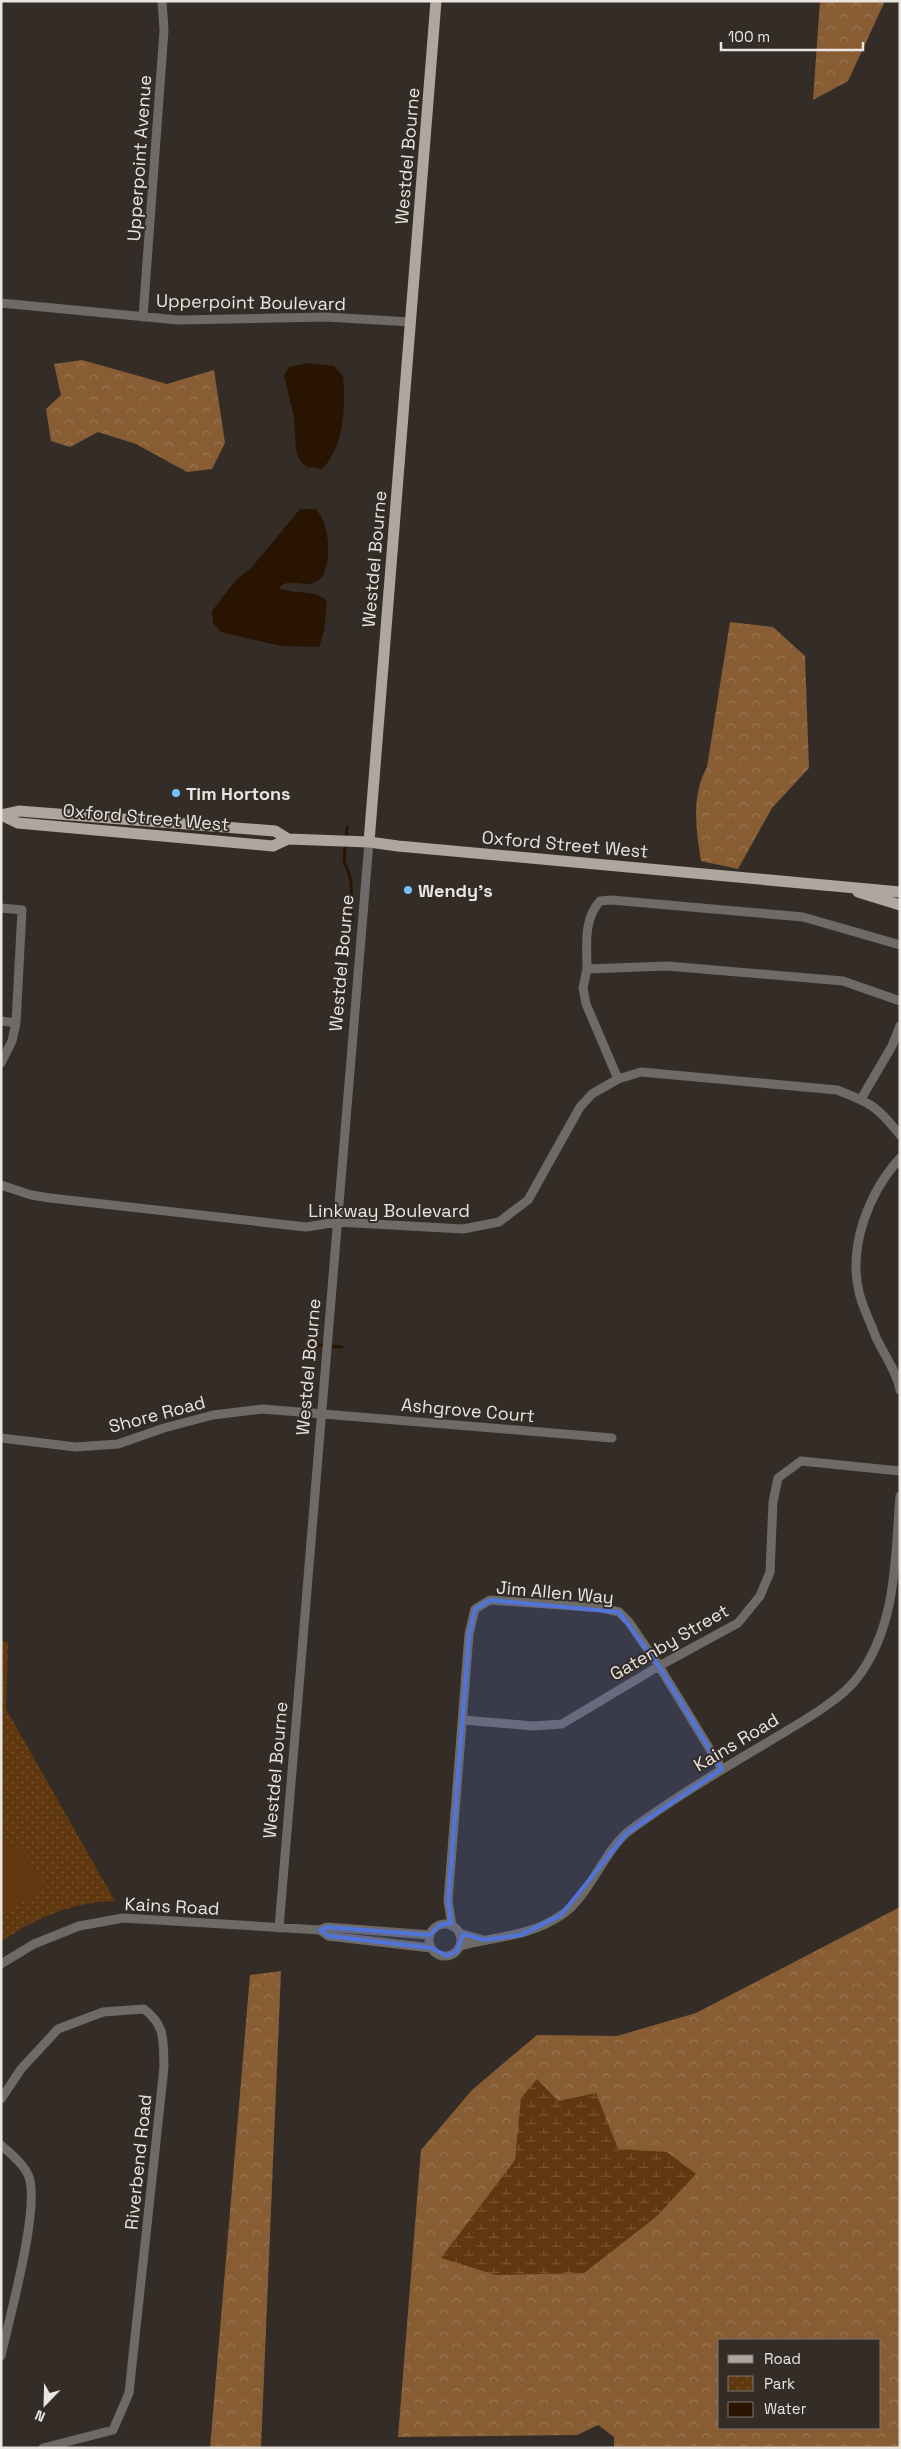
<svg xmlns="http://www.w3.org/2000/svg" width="901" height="2449" font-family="'Space Grotesk',sans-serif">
  <defs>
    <pattern id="forest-crowns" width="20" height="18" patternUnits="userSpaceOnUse" patternTransform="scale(1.25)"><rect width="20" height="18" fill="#895d34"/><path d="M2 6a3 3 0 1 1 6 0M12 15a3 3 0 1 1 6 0" fill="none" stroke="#9a7451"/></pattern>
    <pattern id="wetland-marsh" width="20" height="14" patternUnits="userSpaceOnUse" patternTransform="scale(1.25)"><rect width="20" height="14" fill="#5f380f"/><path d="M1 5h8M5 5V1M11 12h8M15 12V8" fill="none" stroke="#765532"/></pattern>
    <pattern id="park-dots" width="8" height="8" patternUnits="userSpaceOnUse" patternTransform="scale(1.25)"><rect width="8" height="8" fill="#5f380f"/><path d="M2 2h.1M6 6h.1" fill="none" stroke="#765532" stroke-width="1.8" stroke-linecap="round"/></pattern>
  </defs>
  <rect width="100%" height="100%" fill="#342d27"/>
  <path fill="url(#forest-crowns)" fill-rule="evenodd" d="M820,1H885L848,81L813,100Z
    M82,360L167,384L214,370L225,443L212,469L187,472L136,444L98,432L70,447L51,441L46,409L61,395L54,364Z
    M730,622L773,627L805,656L809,768L772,808L738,869L701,861C696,829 691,796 707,767Z
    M900,1907V2448H614V2437L598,2425L577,2435L398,2437L421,2150L472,2090L537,2035L617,2036L696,2013ZM720,2340H880V2428H720Z
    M281,1971L261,2448H210L250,1975Z"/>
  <path fill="url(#wetland-marsh)" d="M537,2079L558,2101L596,2093L618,2149L667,2152L696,2174L656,2217L584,2273L496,2275L441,2258L515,2160L521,2098Z"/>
  <path fill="url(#park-dots)" d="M1,1641L8,1642L6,1709L115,1901C74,1902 34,1918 1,1942Z"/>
  <path fill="#5f380f" d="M1,1834L26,1855L48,1889L1,1911Z"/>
  <path fill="#291401" d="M309,363L334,366L343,376C346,405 344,448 322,469L307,467L301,462L296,451L294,417L284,376L289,367Z
    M300,509H315C331,520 334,574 316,582C304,588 288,577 279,588C295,595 315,589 327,601L324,631L319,647L281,646L221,632L213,623L212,611L235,581L252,567Z"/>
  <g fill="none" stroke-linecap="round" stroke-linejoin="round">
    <path stroke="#291401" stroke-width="3" d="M347,827L344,860L351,880L352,922L345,944L347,954
      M309,1344L342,1347"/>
    <path stroke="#6e6a67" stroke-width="9" d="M1,303L178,320L326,317L411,322
      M143,317L164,30L162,1
      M1,908L22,910L16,1023L1,1021
      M900,945L803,917L611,900L600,901C583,920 587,945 587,969L667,966L843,981L900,1001
      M587,969L583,988L586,1004L618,1079
      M1,1063L12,1041L16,1023
      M861,1099L892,1046L900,1026
      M900,1158C869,1192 848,1246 859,1292C862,1306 870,1321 875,1335C882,1352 897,1371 900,1390
      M1,1185L31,1195L50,1198L306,1227L337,1222L463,1229L499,1222L528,1200L580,1107L592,1094L618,1079L641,1072L837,1090C871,1103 877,1106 900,1135
      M1,1438L76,1447L118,1444L164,1428L213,1415L263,1409L612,1438
      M464,1720L533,1726L562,1724L659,1666L738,1623L760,1596L770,1572L773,1502L778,1478L801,1461L900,1471
      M429 1940a16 16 0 1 1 32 0a16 16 0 1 1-32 0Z
      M452,1926L448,1901L469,1634L475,1609L490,1600L602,1608L619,1612L629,1622L659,1666L722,1769
      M279,1928L369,842
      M320,1930L328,1936L431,1948
      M459,1933L483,1940
      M460,1946C496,1936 528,1937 560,1916C589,1898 604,1850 629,1831C672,1799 717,1772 763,1745C790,1728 839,1703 858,1677C897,1625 895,1558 900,1496
      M1,1964L34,1944L79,1926L123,1918L320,1930L327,1927L430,1935
      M1,2099L21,2069L58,2029L103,2012L144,2009C166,2026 163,2040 164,2067L129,2393L113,2430L43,2448
      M1,2145C11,2154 24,2164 29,2177C40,2209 9,2319 1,2356"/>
    <path stroke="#aea69f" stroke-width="11" d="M1,815L18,823L273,846L288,839L369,842L398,846L900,892
      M1,815L19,811L275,831L288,839
      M369,842L436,1
      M858,892L900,905"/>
  </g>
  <path fill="#5074da" fill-opacity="0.2" stroke="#5074da" stroke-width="4" stroke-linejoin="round" d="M490,1600L619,1612L659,1666L722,1769L627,1833L561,1915L521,1935L484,1940L463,1934L457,1951L447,1956L431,1948L328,1936L320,1930L327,1927L430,1935L439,1925L451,1923L448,1901L469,1634L475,1609Z"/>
  <g fill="#76c0f7" stroke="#342d27" stroke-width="2">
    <circle cx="176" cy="793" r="5"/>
    <circle cx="408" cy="890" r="5"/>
  </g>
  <g text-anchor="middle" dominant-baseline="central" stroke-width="4" stroke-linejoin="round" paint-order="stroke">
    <g font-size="18" fill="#eae5e1" stroke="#342d27">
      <text transform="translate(407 156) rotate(-85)">Westdel Bourne</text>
      <text transform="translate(139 158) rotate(-86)">Upperpoint Avenue</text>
      <text transform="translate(251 302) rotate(1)">Upperpoint Boulevard</text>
      <text transform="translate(374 559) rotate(-85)">Westdel Bourne</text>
      <text transform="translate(146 817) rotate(5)">Oxford Street West</text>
      <text transform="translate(565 844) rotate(5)">Oxford Street West</text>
      <text transform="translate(341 963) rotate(-85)">Westdel Bourne</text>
      <text x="389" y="1210">Linkway Boulevard</text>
      <text transform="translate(308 1367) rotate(-85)">Westdel Bourne</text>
      <text transform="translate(468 1410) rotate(5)">Ashgrove Court</text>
      <text transform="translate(157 1414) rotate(-15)">Shore Road</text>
      <text transform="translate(555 1592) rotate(5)">Jim Allen Way</text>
      <text transform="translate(669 1642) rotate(-30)">Gatenby Street</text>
      <text transform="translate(736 1742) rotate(-31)">Kains Road</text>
      <text transform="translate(275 1770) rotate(-85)">Westdel Bourne</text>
      <text transform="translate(172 1906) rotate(3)">Kains Road</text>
      <text transform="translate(138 2162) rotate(-84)">Riverbend Road</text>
    </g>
    <g font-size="18" font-weight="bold" fill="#eae5e1" stroke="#342d27" text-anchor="start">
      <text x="186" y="793">Tim Hortons</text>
      <text x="418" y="890">Wendy's</text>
    </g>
  </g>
  <rect width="901" height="2449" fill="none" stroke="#eae5e1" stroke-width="5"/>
  <rect x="718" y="2339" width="162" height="90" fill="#342d27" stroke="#7d7771"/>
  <rect x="728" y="2355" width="25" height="8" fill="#aea69f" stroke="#7d7771"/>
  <text x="764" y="2364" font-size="15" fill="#eae5e1">Road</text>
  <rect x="728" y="2376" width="25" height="15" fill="url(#park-dots)" stroke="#7d7771"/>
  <text x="764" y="2389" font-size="15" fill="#eae5e1">Park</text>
  <rect x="728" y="2402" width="25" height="15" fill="#291401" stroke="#7d7771"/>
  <text x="764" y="2414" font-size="15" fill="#eae5e1">Water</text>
  <g transform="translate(45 2404) rotate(203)" stroke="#342d27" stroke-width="4" paint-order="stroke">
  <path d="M0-4L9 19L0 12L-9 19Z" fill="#eae5e1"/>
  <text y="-8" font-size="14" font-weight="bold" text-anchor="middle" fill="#eae5e1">N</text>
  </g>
  <path d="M721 42v8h142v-8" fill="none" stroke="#eae5e1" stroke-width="2.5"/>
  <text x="728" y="42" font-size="15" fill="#eae5e1" stroke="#342d27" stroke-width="4" paint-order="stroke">100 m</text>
</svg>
